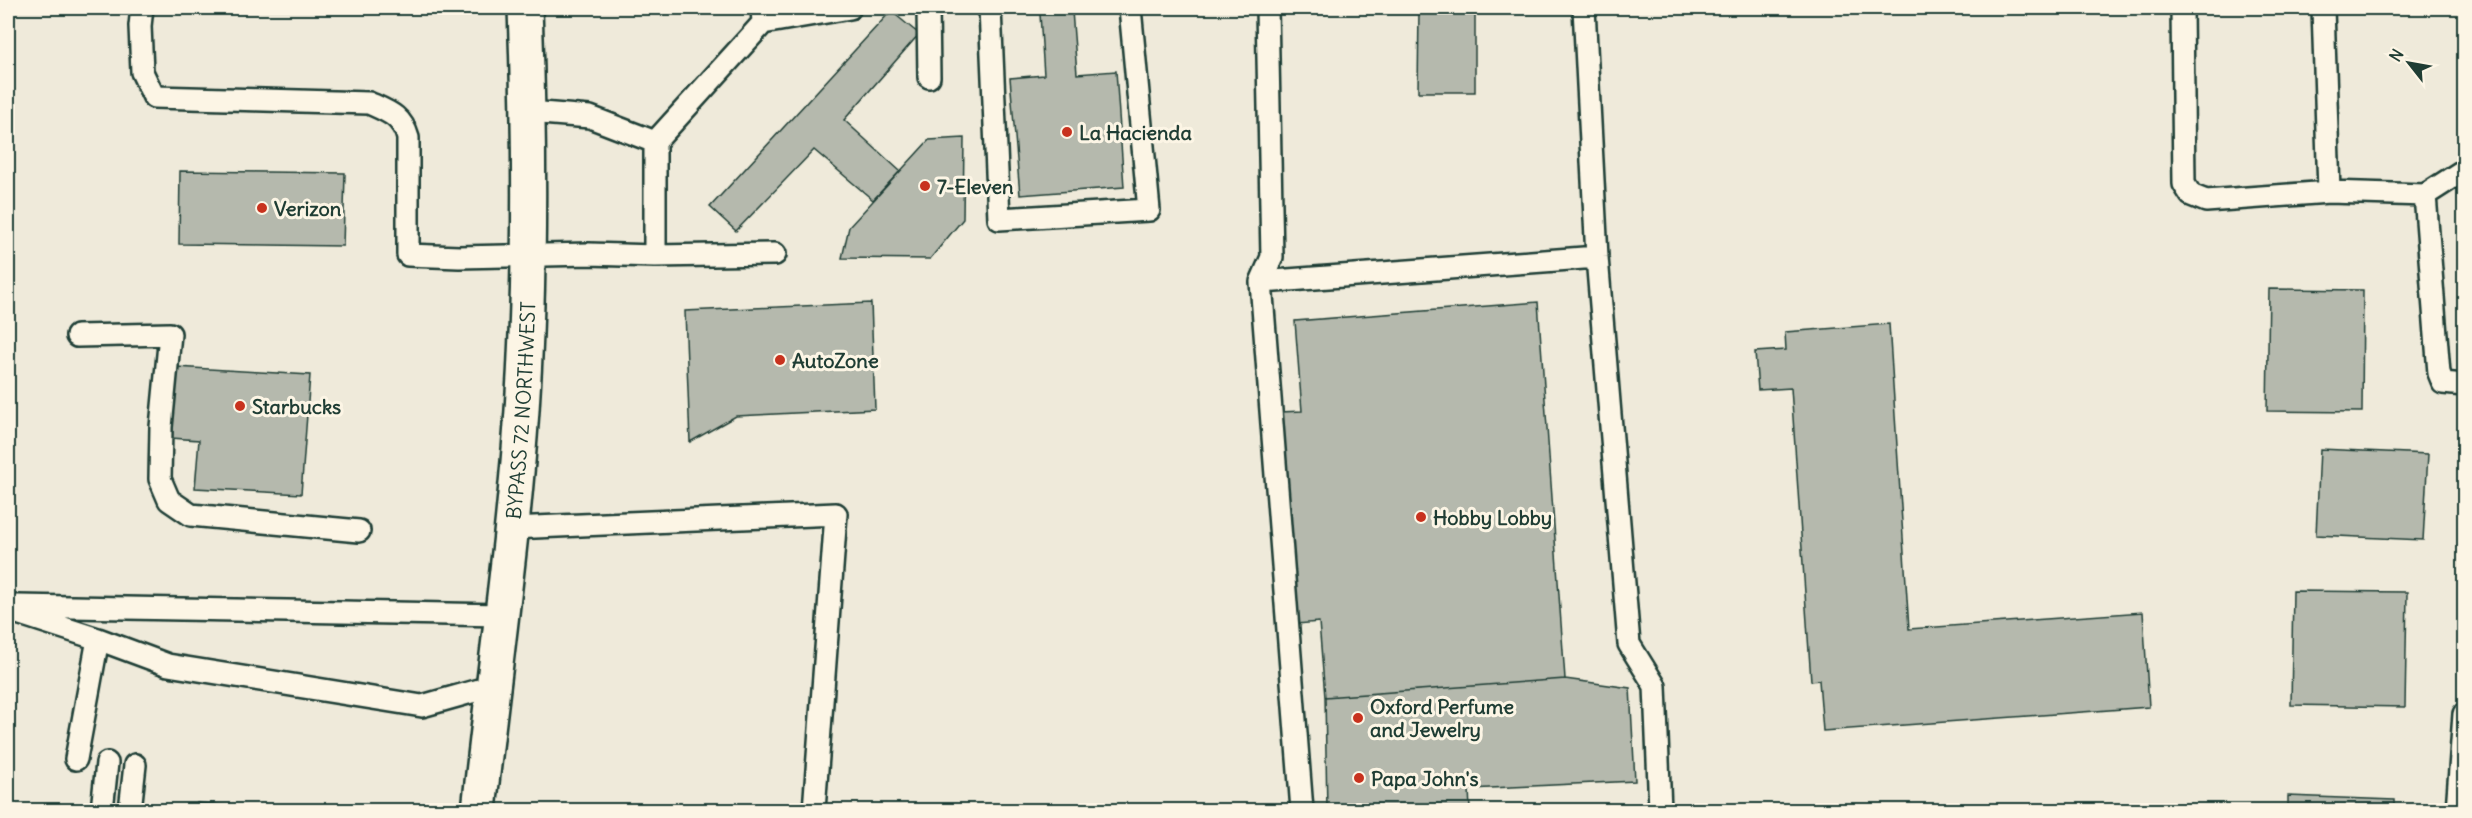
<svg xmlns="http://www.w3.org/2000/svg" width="2472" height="818" font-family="Delius,sans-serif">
  <rect width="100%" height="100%" fill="#efeada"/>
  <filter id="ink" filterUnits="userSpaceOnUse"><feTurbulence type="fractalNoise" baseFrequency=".0167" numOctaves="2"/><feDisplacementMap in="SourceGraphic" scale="12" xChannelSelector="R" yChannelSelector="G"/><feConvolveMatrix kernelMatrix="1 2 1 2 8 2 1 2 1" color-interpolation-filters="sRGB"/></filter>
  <g filter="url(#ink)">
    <path fill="#b5b9ad" stroke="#1f3d34" stroke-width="1.5" d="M1419,10H1475V92H1418Z
      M891,11L919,34L844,120L900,171L873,200L814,150L736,231L710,207Z
      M1072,11L1077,74L1116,71L1124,187L1020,195L1010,78L1044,75L1040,14Z
      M964,138L963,219L930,259L842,258L849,227L929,140Z
      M180,171L345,173L343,246L179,244Z
      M2269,289L2363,290L2362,412L2267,411Z
      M1538,302L1565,679L1325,697L1319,622L1297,624L1281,412L1302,411L1295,321Z
      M871,303L875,409L736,416L690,442L685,311Z
      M1889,324L1909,629L2143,612L2149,707L1823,731L1819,680L1811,681L1791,388L1758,390L1755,352L1786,350L1785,332Z
      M176,367L310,375L301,494L195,488L199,440L171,438Z
      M2320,449L2428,454L2423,540L2316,535Z
      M2293,591L2407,592L2405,707L2291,705Z
      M1565,679L1630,688L1635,781L1469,789L1470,810H1327L1325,697Z
      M2288,796L2394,800V810H2288Z
      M197,803L288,810H197Z"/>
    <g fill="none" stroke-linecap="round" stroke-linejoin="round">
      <g stroke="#1f3d34" stroke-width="26">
        <path id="lane" d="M142,8L140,26L142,72L154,97L369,103C389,112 402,116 408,138V255L459,257L589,254L655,256L775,254
          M928,8L929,77
          M990,8L999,219L1149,210L1130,8
          M1267,8L1272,257L1261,282L1302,810
          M1584,8L1597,257L1629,644L1655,686L1660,810
          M2182,8L2184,184L2191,195L2206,201L2329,192L2425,195L2464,170
          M2323,8L2329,192
          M763,23L850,8
          M529,112L590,117L655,142L763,23L762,8
          M655,142V256
          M2425,195L2439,373L2443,383L2464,385
          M1261,282L1597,257
          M77,336L170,334L161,427L160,479L169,500L191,515L359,531
          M512,528L836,514L814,810
          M17,606L502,615
          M8,610L98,639L168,665L422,706L493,686
          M76,759L98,639
          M102,810L107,763
          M130,810L135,765
          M2457,810L2464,714"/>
      </g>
      <g stroke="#1f3d34" stroke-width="38">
        <g id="highway">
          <path id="s1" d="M479,810C493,677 513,544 522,410C531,276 530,142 525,8"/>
        </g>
      </g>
      <use href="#lane" stroke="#fcf5e5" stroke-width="21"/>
      <use href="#highway" stroke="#fcf5e5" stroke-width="33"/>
    </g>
  </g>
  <g fill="#c8321e" stroke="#fcf5e5" stroke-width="2">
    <circle cx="1067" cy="132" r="6"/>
    <circle cx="925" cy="186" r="6"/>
    <circle cx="262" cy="208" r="6"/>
    <circle cx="780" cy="360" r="6"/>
    <circle cx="240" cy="406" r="6"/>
    <circle cx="1421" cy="517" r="6"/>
    <circle cx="1358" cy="718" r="6"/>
    <circle cx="1359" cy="778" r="6"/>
  </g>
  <g text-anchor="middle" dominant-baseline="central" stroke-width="6" stroke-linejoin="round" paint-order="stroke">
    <g font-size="20" font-weight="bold" fill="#1f3d34" stroke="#fcf5e5" text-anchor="start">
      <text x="1079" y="132">La Hacienda</text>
      <text x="937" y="186">7-Eleven</text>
      <text x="274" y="208">Verizon</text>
      <text x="792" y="360">AutoZone</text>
      <text x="252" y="406">Starbucks</text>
      <text x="1433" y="517">Hobby Lobby</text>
      <text x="1370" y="706">Oxford Perfume<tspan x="1370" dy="23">and Jewelry</tspan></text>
      <text x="1371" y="778">Papa John's</text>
    </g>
    <g font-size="20" fill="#1f3d34" stroke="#fcf5e5">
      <text stroke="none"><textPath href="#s1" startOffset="402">BYPASS 72 NORTHWEST</textPath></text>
    </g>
  </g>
  <rect width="2472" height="818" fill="none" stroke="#fcf5e5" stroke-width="30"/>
  <rect x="15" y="15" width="2442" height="788" fill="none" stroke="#1f3d34" stroke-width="2" filter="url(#ink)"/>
  <g transform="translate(2409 63) rotate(301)" stroke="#fcf5e5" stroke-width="4.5" paint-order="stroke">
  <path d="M0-4.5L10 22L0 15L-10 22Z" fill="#1f3d34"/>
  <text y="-9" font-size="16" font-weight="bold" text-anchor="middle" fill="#1f3d34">N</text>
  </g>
</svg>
